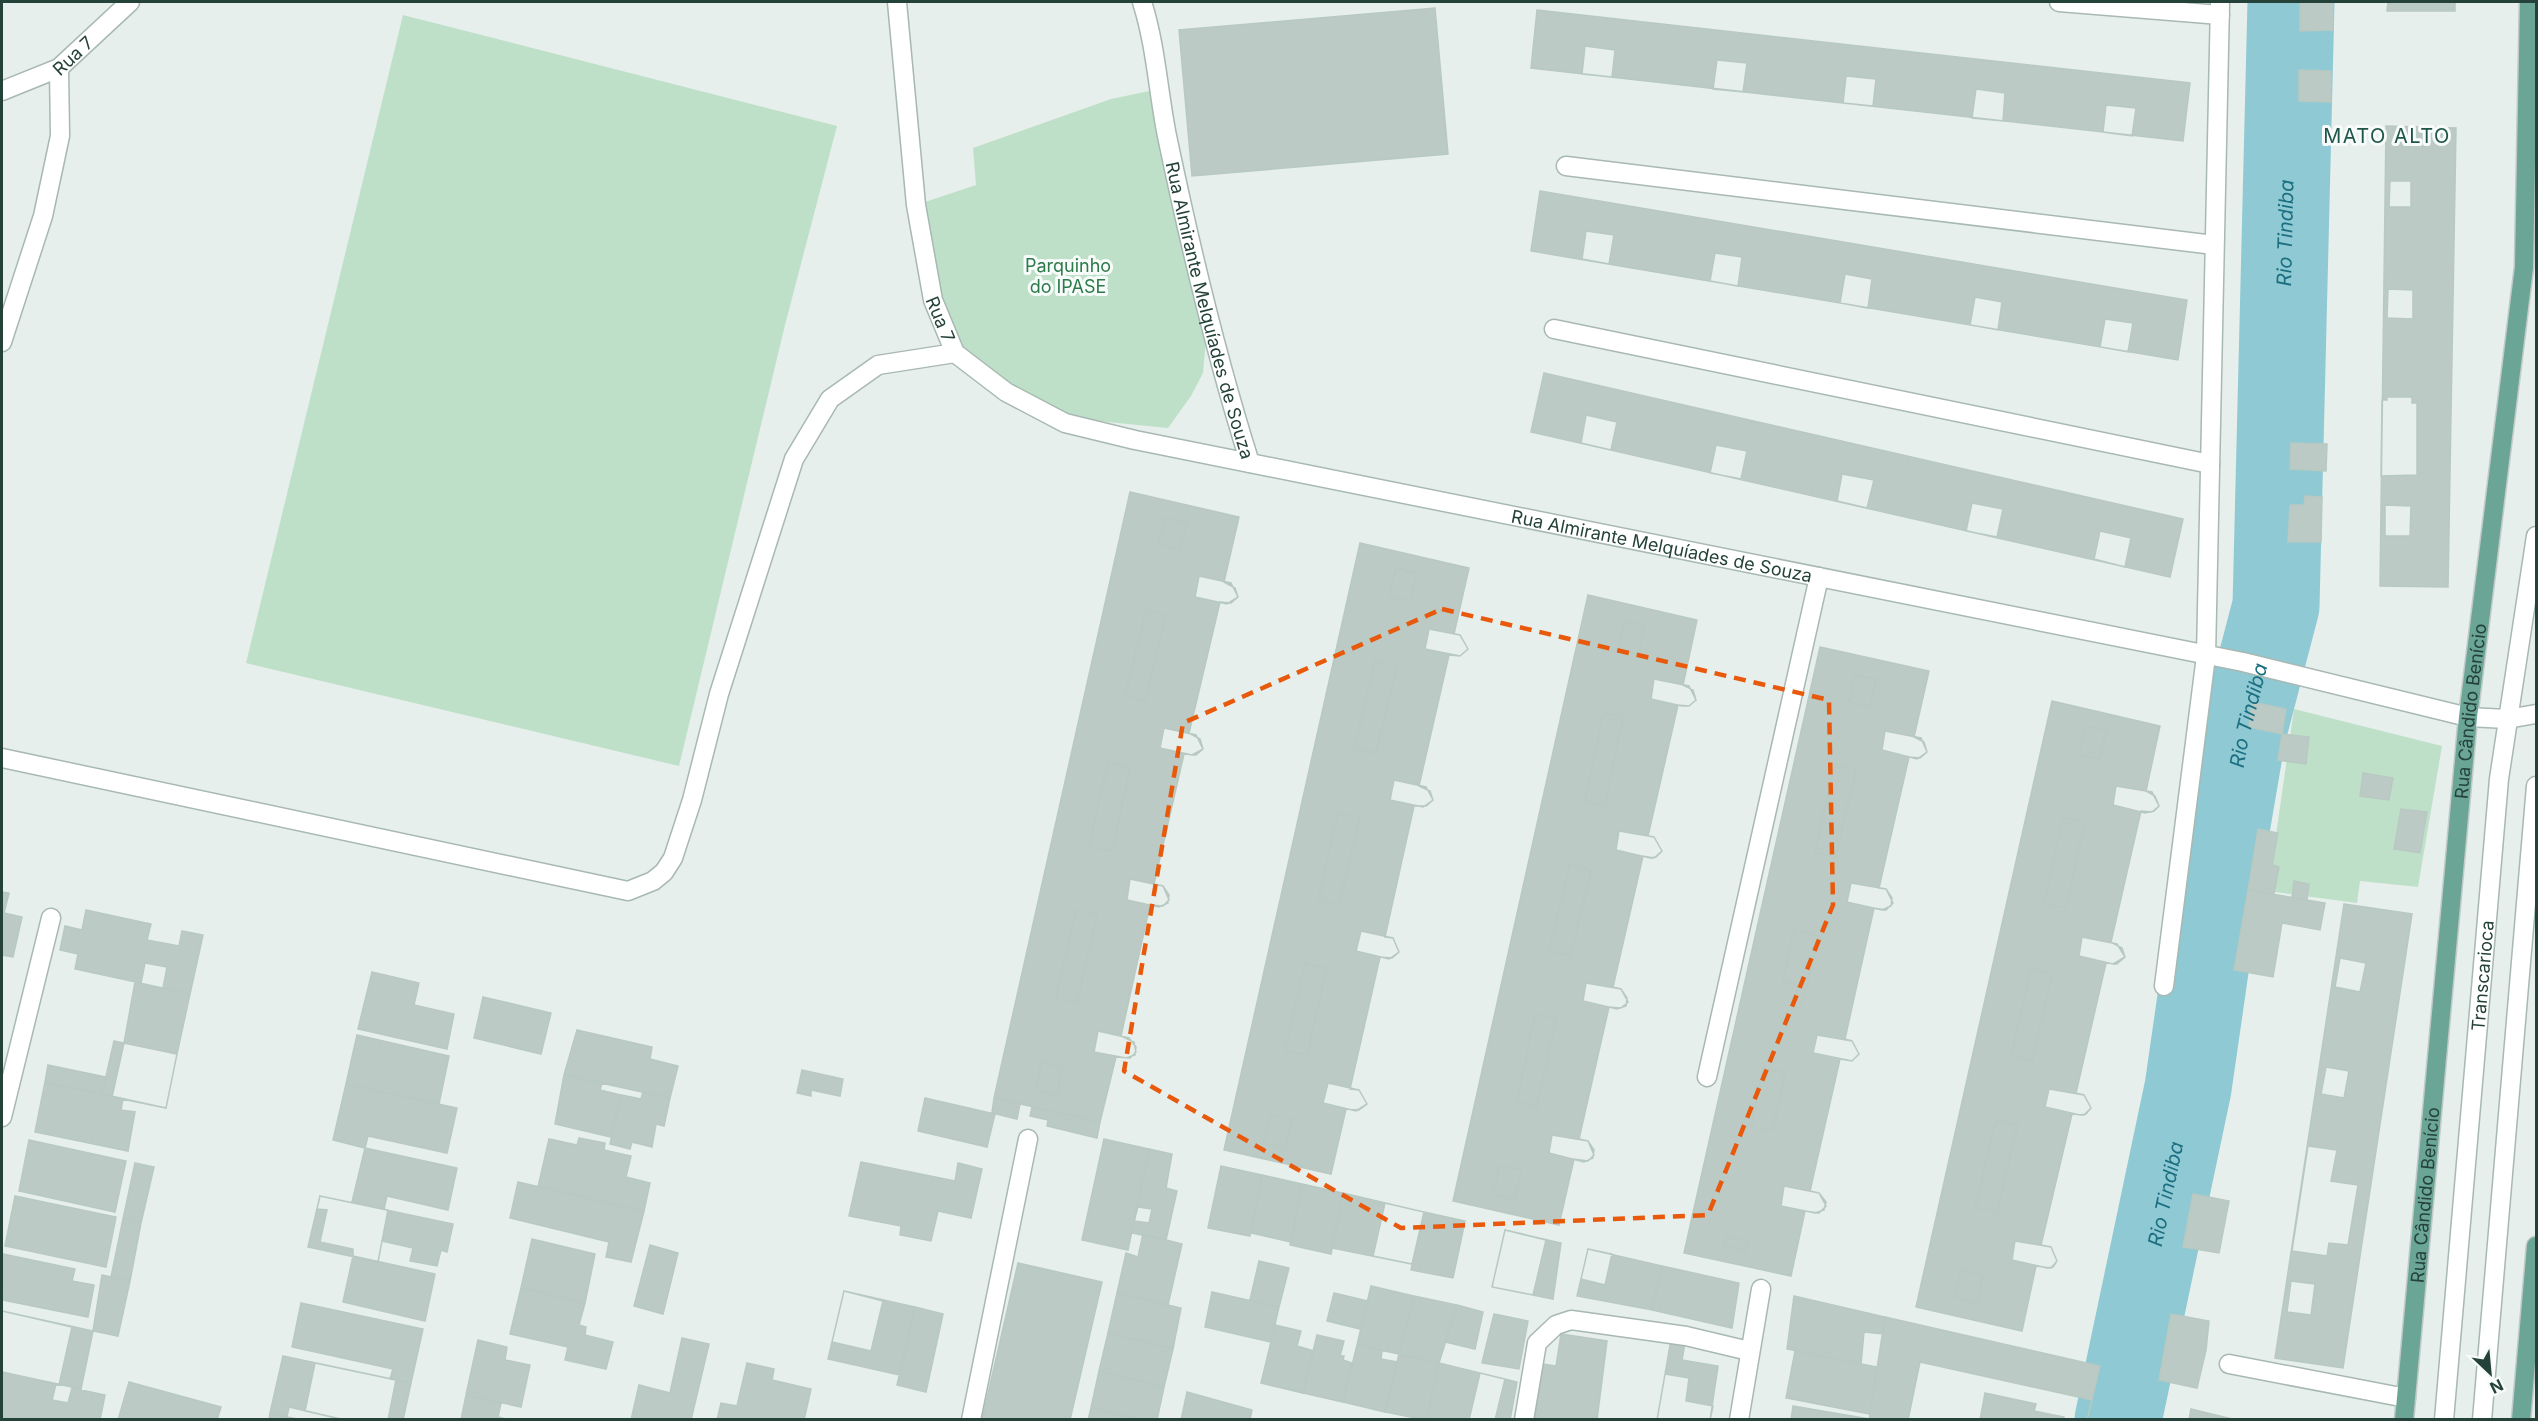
<svg xmlns="http://www.w3.org/2000/svg" width="2538" height="1421" font-family="Inter,sans-serif">
  <rect width="100%" height="100%" fill="#e6efeb"/>
  <path fill="#bfe0c8" d="M403,15L837,126L785,325L679,766L246,663Z
    M1159,89L1206,339L1203,373L1191,396L1168,428L1047,416L955,353L916,205L976,185L973,148L1111,99Z
    M2294,709L2442,746L2418,887L2360,881L2357,903L2268,891Z"/>
  <g fill="none" stroke-linecap="round" stroke-linejoin="round">
    <path stroke="#8ec9d4" stroke-width="87" id="s1" d="M2118,1420L2188,1088L2221,859L2242,736L2276,606L2291,2"/>
  </g>
  <path fill="#bbcac4" stroke="#b8c9c2" stroke-width="1.5" fill-rule="evenodd" d="M2300,2H2333V30L2300,31Z
    M2388,2H2455V11H2387Z
    M1435,8L1448,154L1192,176L1179,30Z
    M1537,10L2190,83L2183,141L1531,68Z
    M1585,46L1615,50L1612,77L1582,74Z
    M1717,60L1747,63L1743,92L1713,89Z
    M2299,70L2331,71V102L2299,101Z
    M1846,76L1876,79L1873,106L1843,103Z
    M1976,89L2005,93L2003,121L1972,118Z
    M2106,105L2136,108L2132,136L2103,132Z
    M2386,126L2456,128L2448,587L2380,586Z
    M2390,181H2411V207H2389Z
    M1540,191L2187,300L2178,360L1531,251Z
    M1586,231L1614,235L1609,264L1582,259Z
    M1715,253L1742,257L1738,286L1710,281Z
    M1845,274L1872,279L1868,308L1840,303Z
    M2388,289L2413,290V319L2387,318Z
    M1975,297L2002,302L1998,330L1970,325Z
    M2105,319L2133,323L2128,352L2100,347Z
    M1544,373L2183,519L2170,577L1531,432Z
    M2387,397H2412V403H2417V475L2381,476L2382,400H2387Z
    M1586,415L1617,422L1611,450L1581,443Z
    M2291,443L2327,444L2326,471L2290,469Z
    M1716,445L1747,451L1741,479L1710,473Z
    M1842,474L1874,480L1867,508L1837,501Z
    M1130,492L1239,517L1224,582L1235,588L1238,597L1231,603L1220,602L1189,733L1200,739L1203,749L1196,755L1184,754L1154,884L1163,886L1169,900L1163,906L1150,905L1121,1036L1134,1042L1136,1052L1130,1058L1116,1057L1100,1122L994,1098ZM1165,518L1187,523L1180,549L1158,544ZM1146,610L1166,615L1145,701L1125,696ZM1108,762L1130,768L1112,851L1089,846ZM1076,910L1097,915L1077,1003L1056,998ZM1041,1062L1062,1066L1057,1095L1036,1091Z
    M2305,496L2322,497L2321,542H2288L2290,505H2304Z
    M1972,503L2003,509L1997,537L1966,531Z
    M2385,505L2411,506L2410,536H2385Z
    M1165,518L1187,523L1180,549L1158,544Z
    M2100,531L2131,538L2125,567L2094,559Z
    M1360,543L1469,568L1454,634L1460,635L1468,649L1460,656L1449,655L1419,786L1430,791L1433,800L1426,806H1414L1385,937L1393,938L1399,952L1392,958L1380,957L1350,1089L1359,1090L1367,1104L1359,1110L1346,1109L1331,1174L1224,1150ZM1396,568L1417,574L1410,601L1389,597ZM1375,661L1397,666L1376,753L1354,748ZM1338,813L1360,817L1339,905L1318,900ZM1305,963L1327,968L1307,1055L1285,1051ZM1271,1114L1292,1119L1285,1148L1263,1143Z
    M1396,568L1417,574L1410,601L1389,597Z
    M1199,576L1231,583L1238,597L1227,604L1195,597Z
    M1588,595L1697,620L1683,685L1693,690L1696,700L1689,706L1678,705L1648,836L1654,837L1662,851L1654,858L1643,856L1613,987L1621,989L1628,1002L1621,1008L1609,1007L1579,1139L1588,1141L1594,1155L1588,1161L1574,1159L1559,1225L1453,1201ZM1624,622L1644,625L1639,654L1618,651ZM1603,713L1623,717L1605,805L1585,802ZM1570,864L1591,870L1571,956L1549,951ZM1535,1014L1556,1019L1537,1107L1517,1102ZM1500,1165L1522,1170L1514,1199L1493,1194Z
    M1146,610L1166,615L1145,701L1125,696Z
    M1624,622L1644,625L1639,654L1618,651Z
    M1429,629L1460,635L1468,649L1460,656L1425,649Z
    M1820,647L1929,671L1914,737L1924,742L1927,752L1920,758L1909,757L1879,888L1886,889L1893,903L1886,910L1874,908L1845,1039L1852,1041L1859,1054L1852,1061L1840,1059L1810,1191L1819,1193L1826,1206L1819,1213L1805,1211L1791,1276L1684,1253ZM1855,675L1876,679L1870,707L1849,702ZM1835,764L1856,769L1836,857L1815,852ZM1794,930L1819,936L1801,1009L1793,1007L1798,985L1783,981ZM1763,1068L1785,1073L1773,1131L1751,1127ZM1726,1236L1748,1242L1746,1251L1724,1246Z
    M1375,661L1397,666L1376,753L1354,748Z
    M1855,675L1876,679L1870,707L1849,702Z
    M1654,679L1689,686L1696,700L1689,706H1682L1651,699Z
    M2052,701L2160,726L2146,791L2155,796L2159,806L2152,812L2141,811L2111,942L2122,948L2125,957L2117,964L2106,963L2076,1093L2084,1095L2091,1108L2084,1115L2072,1114L2041,1245L2051,1247L2057,1261L2051,1268L2036,1266L2022,1331L1916,1307ZM2085,726L2106,730L2100,759L2079,754ZM2063,818L2085,822L2066,908L2044,904ZM2031,969L2052,974L2032,1061L2011,1056ZM1996,1120L2018,1125L1997,1212L1975,1207ZM1961,1270L1983,1275L1977,1303L1955,1298Z
    M2252,702L2286,709L2282,734L2249,727Z
    M1603,713L1623,717L1605,805L1585,802Z
    M2085,726L2106,730L2100,759L2079,754Z
    M1164,728L1196,735L1203,749L1192,755L1160,748Z
    M1885,731L1921,738L1927,752L1917,759L1882,750Z
    M2282,734L2309,737L2306,764L2278,760Z
    M1108,762L1130,768L1112,851L1089,846Z
    M1835,764L1856,769L1836,857L1815,852Z
    M2363,773L2393,778L2389,800L2360,796Z
    M1394,780L1426,787L1433,800L1423,807L1390,800Z
    M2116,786L2152,792L2159,806L2154,811L2145,813L2113,805Z
    M2401,809L2427,812L2420,853L2394,849Z
    M1338,813L1360,817L1339,905L1318,900Z
    M2063,818L2085,822L2066,908L2044,904Z
    M2258,829L2278,833L2272,865L2279,867L2274,894L2248,890Z
    M1619,831L1654,837L1662,851L1656,857L1650,858L1616,850Z
    M1570,864L1591,870L1571,956L1549,951Z
    M1130,879L1163,886L1169,895L1168,903L1159,907L1127,900Z
    M2294,881L2309,884L2307,900L2292,898Z
    M1851,883L1886,889L1892,898L1891,906L1882,910L1847,902Z
    M2248,890L2325,903L2320,930L2282,923L2273,977L2234,970Z
    M2,892L9,893L4,913L22,917L13,957L2,955Z
    M2344,904L2412,914L2343,1368L2275,1358Z
    M86,910L151,924L147,940L179,946L182,931L203,935L190,994L163,988L167,967L145,963L141,983L75,969L78,954L60,950L65,926L82,930Z
    M1076,910L1097,915L1077,1003L1056,998Z
    M1794,930L1819,936L1801,1009L1793,1007L1798,985L1783,981Z
    M1361,931L1393,938L1399,952L1389,959L1356,951Z
    M2082,937L2117,944L2125,957L2113,964L2079,956Z
    M2340,958L2366,963L2360,992L2335,987Z
    M1305,963L1327,968L1307,1055L1285,1051Z
    M2031,969L2052,974L2032,1061L2011,1056Z
    M372,972L419,983L414,1005L454,1014L447,1049L358,1029Z
    M135,982L190,994L177,1054L124,1043Z
    M1586,983L1621,989L1627,998L1626,1006L1617,1009L1583,1001Z
    M483,997L551,1013L541,1054L474,1038Z
    M1535,1014L1556,1019L1537,1107L1517,1102Z
    M577,1030L652,1047L650,1059L678,1066L670,1098L564,1075Z
    M1098,1031L1129,1038L1136,1047L1135,1055L1126,1058L1094,1052Z
    M357,1035L449,1056L439,1104L346,1084Z
    M1817,1035L1852,1041L1859,1054L1852,1061L1813,1053Z
    M114,1041L177,1054L166,1108L102,1094Z
    M124,1043L177,1054L166,1108L112,1097Z
    M1041,1062L1062,1066L1057,1095L1036,1091Z
    M48,1065L106,1077L102,1094L45,1082Z
    M2326,1067L2349,1071L2344,1098L2321,1094Z
    M1763,1068L1785,1073L1773,1131L1751,1127Z
    M802,1070L843,1079L840,1096L811,1090V1096L797,1093Z
    M564,1075L602,1083L600,1090L621,1095L611,1137L555,1124Z
    M45,1082L123,1099L121,1110L135,1112L128,1151L35,1132Z
    M1328,1083L1359,1090L1367,1104L1356,1111L1323,1103Z
    M346,1084L457,1108L447,1153L368,1136L365,1148L333,1140Z
    M2049,1089L2084,1095L2091,1108L2086,1114L2080,1115L2045,1107Z
    M643,1092L670,1098L664,1126L656,1124L652,1147L632,1142L630,1149L610,1144L621,1095L641,1099Z
    M925,1098L995,1114L987,1147L918,1131Z
    M994,1098L1020,1104L1017,1119L992,1113Z
    M1032,1107L1100,1122L1097,1138L1047,1126L1048,1120L1030,1116Z
    M1271,1114L1292,1119L1285,1148L1263,1143Z
    M1996,1120L2018,1125L1997,1212L1975,1207Z
    M1552,1135L1588,1141L1594,1150L1593,1158L1584,1162L1549,1153Z
    M579,1138L605,1143L604,1150L631,1156L626,1177L650,1183L644,1211L538,1187L549,1139L577,1145Z
    M1104,1139L1149,1149L1128,1250L1082,1240Z
    M29,1140L126,1161L115,1212L19,1191Z
    M2308,1146L2337,1150L2331,1181L2358,1185L2348,1245L2329,1243L2327,1256L2292,1251Z
    M365,1148L457,1168L448,1210L387,1196L384,1209L352,1202Z
    M1149,1149L1172,1154L1166,1188L1177,1191L1166,1240L1132,1233Z
    M861,1162L955,1181L958,1163L982,1169L971,1218L938,1211L931,1241L900,1235L901,1226L849,1216Z
    M135,1163L154,1167L141,1223L123,1219Z
    M1500,1165L1522,1170L1514,1199L1493,1194Z
    M1221,1166L1262,1175L1250,1236L1208,1228Z
    M1262,1175L1302,1184L1291,1242L1251,1233Z
    M518,1182L644,1211L631,1262L606,1257L609,1242L510,1218Z
    M1302,1184L1343,1193L1331,1254L1290,1245Z
    M1784,1186L1819,1193L1826,1202L1824,1210L1815,1213L1781,1206Z
    M1343,1193L1424,1212L1412,1264L1332,1248Z
    M2193,1194L2229,1201L2219,1253L2183,1247Z
    M15,1196L116,1217L106,1267L5,1246Z
    M320,1196L388,1210L378,1262L353,1256V1249L320,1242L327,1210L317,1209Z
    M320,1196L453,1224L447,1252L441,1250L437,1266L410,1261L413,1248L382,1241L378,1262L308,1247Z
    M1385,1203L1424,1212L1412,1264L1373,1256Z
    M1138,1207L1152,1209L1149,1223L1134,1221Z
    M1424,1212L1465,1221L1453,1278L1411,1270Z
    M123,1219L141,1223L130,1281L111,1277Z
    M1505,1230L1546,1240L1533,1295L1492,1287Z
    M1505,1230L1561,1243L1553,1299L1492,1287Z
    M1143,1234L1182,1244L1168,1305L1117,1293L1126,1253L1138,1257Z
    M1726,1236L1748,1242L1746,1251L1724,1246Z
    M532,1239L595,1254L585,1303L521,1288Z
    M2015,1241L2051,1247L2057,1261L2053,1267L2047,1268L2012,1260Z
    M650,1245L678,1253L663,1314L634,1306Z
    M1588,1249L1612,1254L1605,1285L1581,1279Z
    M1588,1249L1662,1266L1652,1310L1577,1296Z
    M3,1254L75,1269L72,1281L94,1285L88,1317L2,1300Z
    M353,1256L435,1274L425,1321L343,1302Z
    M1259,1261L1289,1268L1279,1307L1250,1300Z
    M1018,1263L1102,1282L1070,1420H982Z
    M1662,1266L1739,1283L1732,1328L1652,1310Z
    M1961,1270L1983,1275L1977,1303L1955,1298Z
    M102,1275L130,1281L118,1336L93,1331Z
    M2291,1281L2315,1284L2311,1315L2287,1312Z
    M1371,1286L1414,1296L1399,1354L1357,1345Z
    M521,1288L585,1303L579,1325L586,1327L585,1335L613,1342L606,1369L565,1360L568,1347L510,1334Z
    M844,1291L883,1301L871,1351L832,1342Z
    M844,1291L915,1307L900,1375L828,1359Z
    M1212,1292L1279,1307L1271,1342L1205,1327Z
    M1117,1293L1181,1308L1173,1349L1108,1333Z
    M1334,1293L1368,1301L1360,1329L1327,1321Z
    M1414,1296L1457,1305L1439,1363L1399,1354Z
    M1794,1296L1885,1317L1883,1334L1864,1332L1861,1364L1787,1349Z
    M301,1303L423,1329L411,1383L390,1379L393,1369L292,1347Z
    M1457,1305L1483,1312L1475,1349L1445,1342Z
    M915,1307L943,1314L926,1392L897,1385Z
    M2,1311L72,1327L59,1385L2,1372Z
    M2,1311L93,1331L81,1389L2,1372Z
    M1494,1314L1528,1321L1519,1369L1482,1363Z
    M2171,1314L2209,1321L2206,1350L2197,1388L2159,1380Z
    M1885,1317L2100,1366L2087,1420H1869Z
    M1275,1325L1301,1331L1297,1346L1314,1351L1303,1393L1261,1383Z
    M1108,1333L1173,1349L1164,1387L1099,1371Z
    M1561,1334L1607,1341L1597,1420H1535L1543,1364L1556,1366Z
    M1672,1334L1686,1337L1682,1360L1718,1366L1710,1420H1657Z
    M1317,1335L1344,1341L1340,1356H1344L1343,1360L1352,1363L1343,1402L1303,1393Z
    M682,1338L709,1344L691,1420H631L639,1385L670,1393Z
    M478,1340L507,1347L505,1360L530,1365L521,1407L466,1395Z
    M1357,1345L1382,1350L1381,1359L1398,1362L1385,1412L1343,1402Z
    M1795,1351L1877,1367L1870,1414L1786,1398Z
    M1399,1354L1439,1363L1426,1420L1385,1412Z
    M283,1356L411,1383L403,1420H345L289,1407L287,1417L270,1413Z
    M1920,1362L2092,1400L2087,1420H1908Z
    M315,1363L396,1380L388,1420H345L305,1411Z
    M747,1363L774,1369L772,1380L811,1389L804,1420H717L721,1403L737,1406Z
    M1439,1363L1480,1373L1469,1420H1426Z
    M1099,1371L1164,1387L1157,1420H1141L1091,1408Z
    M2,1372L56,1384L52,1400L68,1403L72,1388L105,1395L100,1420L2,1418Z
    M1480,1373L1505,1379L1495,1420H1469Z
    M1480,1373L1517,1382L1510,1420H1469Z
    M1665,1374L1689,1378L1686,1401L1713,1406L1710,1420H1657Z
    M129,1382L221,1407L217,1420H118Z
    M1187,1392L1252,1410L1250,1420H1181Z
    M1985,1393L2036,1404L2034,1411L2064,1417L2063,1420H1980Z
    M466,1395L501,1403L498,1417L510,1420H461Z
    M1793,1406L1869,1419V1420H1791Z
    M1091,1408L1141,1420H1088Z
    M2191,1409L2236,1420H2189Z
    M270,1413L287,1417L303,1420H269Z"/>
  <g fill="none" stroke-linecap="round" stroke-linejoin="round">
    <g stroke="#a8b8b2" stroke-width="21">
      <g id="service">
        <path d="M2059,2L2220,15"/>
        <path d="M1566,166L2214,245"/>
        <path d="M1554,329L2210,464"/>
        <path d="M2164,986L2206,656"/>
        <path d="M2229,1364L2406,1398"/>
        <path id="s2" d="M2444,1420L2499,779L2536,536"/>
        <path d="M2482,1420L2536,786"/>
      </g>
    </g>
    <g stroke="#a8b8b2" stroke-width="21">
      <g id="minor">
        <path id="s3" d="M897,2L916,205L933,300L955,353L1006,392L1065,423L1135,440L2243,662L2468,717L2507,719L2536,714"/>
        <path id="s4" d="M1142,2C1156,46 1158,91 1167,136C1190,246 1216,356 1250,463"/>
        <path id="s5" d="M2,91L59,68L130,2"/>
        <path d="M2,342L43,216L60,136L59,68"/>
        <path d="M2206,656L2220,2"/>
        <path d="M2,758L628,891L653,881L664,872L673,858L692,800L719,694L794,459L830,399L878,365L955,353"/>
        <path d="M1707,1077L1819,577"/>
        <path d="M2,1117L51,918"/>
        <path d="M971,1420L1028,1139"/>
        <path d="M1524,1420L1537,1343L1556,1325L1571,1320L1686,1336L1749,1351"/>
        <path d="M1739,1420L1761,1289"/>
      </g>
    </g>
    <g stroke="#c2cac8" stroke-width="21">
      <g id="primary">
        <path id="s6" d="M2404,1420L2468,717L2524,267L2529,2"/>
        <path d="M2521,1420L2536,1246"/>
      </g>
    </g>
    <use href="#service" stroke="#fff" stroke-width="18"/>
    <use href="#minor" stroke="#fff" stroke-width="18"/>
    <use href="#primary" stroke="#6aa596" stroke-width="18"/>
  </g>
  <path fill="none" stroke="#e8590c" stroke-width="4.5" stroke-dasharray="12 8" stroke-linejoin="round" d="M1442,609L1829,700L1833,905L1708,1215L1401,1228L1124,1071L1183,723Z"/>
  <g text-anchor="middle" dominant-baseline="central" stroke-width="6" stroke-linejoin="round" paint-order="stroke">
    <g font-size="18" fill="#24423a" stroke="#f7fbf9">
      <text stroke="none"><textPath href="#s5" startOffset="80">Rua 7</textPath></text>
      <text stroke="none"><textPath href="#s4" startOffset="316">Rua Almirante Melquíades de Souza</textPath></text>
      <text stroke="none"><textPath href="#s3" startOffset="321">Rua 7</textPath></text>
      <text stroke="none"><textPath href="#s3" startOffset="1098">Rua Almirante Melquíades de Souza</textPath></text>
      <text stroke="none"><textPath href="#s6" startOffset="712">Rua Cândido Benício</textPath></text>
      <text stroke="none"><textPath href="#s2" startOffset="446">Transcarioca</textPath></text>
      <text stroke="none"><textPath href="#s6" startOffset="226">Rua Cândido Benício</textPath></text>
    </g>
    <g font-size="18" fill="#2d7a4b" stroke="#f7fbf9">
      <text x="1068" y="265">Parquinho<tspan x="1068" dy="21">do IPASE</tspan></text>
    </g>
    <g font-size="20" letter-spacing="1.5" fill="#1f5548" stroke="#f7fbf9">
      <text x="2387" y="136">MATO ALTO</text>
    </g>
    <g font-size="20" font-style="italic" fill="#1c6f80" stroke="#f7fbf9">
      <text stroke="none"><textPath href="#s1" startOffset="1203">Rio Tindiba</textPath></text>
      <text stroke="none"><textPath href="#s1" startOffset="717">Rio Tindiba</textPath></text>
      <text stroke="none"><textPath href="#s1" startOffset="231">Rio Tindiba</textPath></text>
    </g>
  </g>
  <rect width="2538" height="1421" fill="none" stroke="#24423a" stroke-width="6"/>
  <g transform="translate(2490 1373) rotate(154)" stroke="#f7fbf9" stroke-width="4.5" paint-order="stroke">
  <path d="M0-4.5L10 22L0 15L-10 22Z" fill="#24423a"/>
  <text y="-9" font-size="16" font-weight="bold" text-anchor="middle" fill="#24423a">N</text>
  </g>
</svg>
